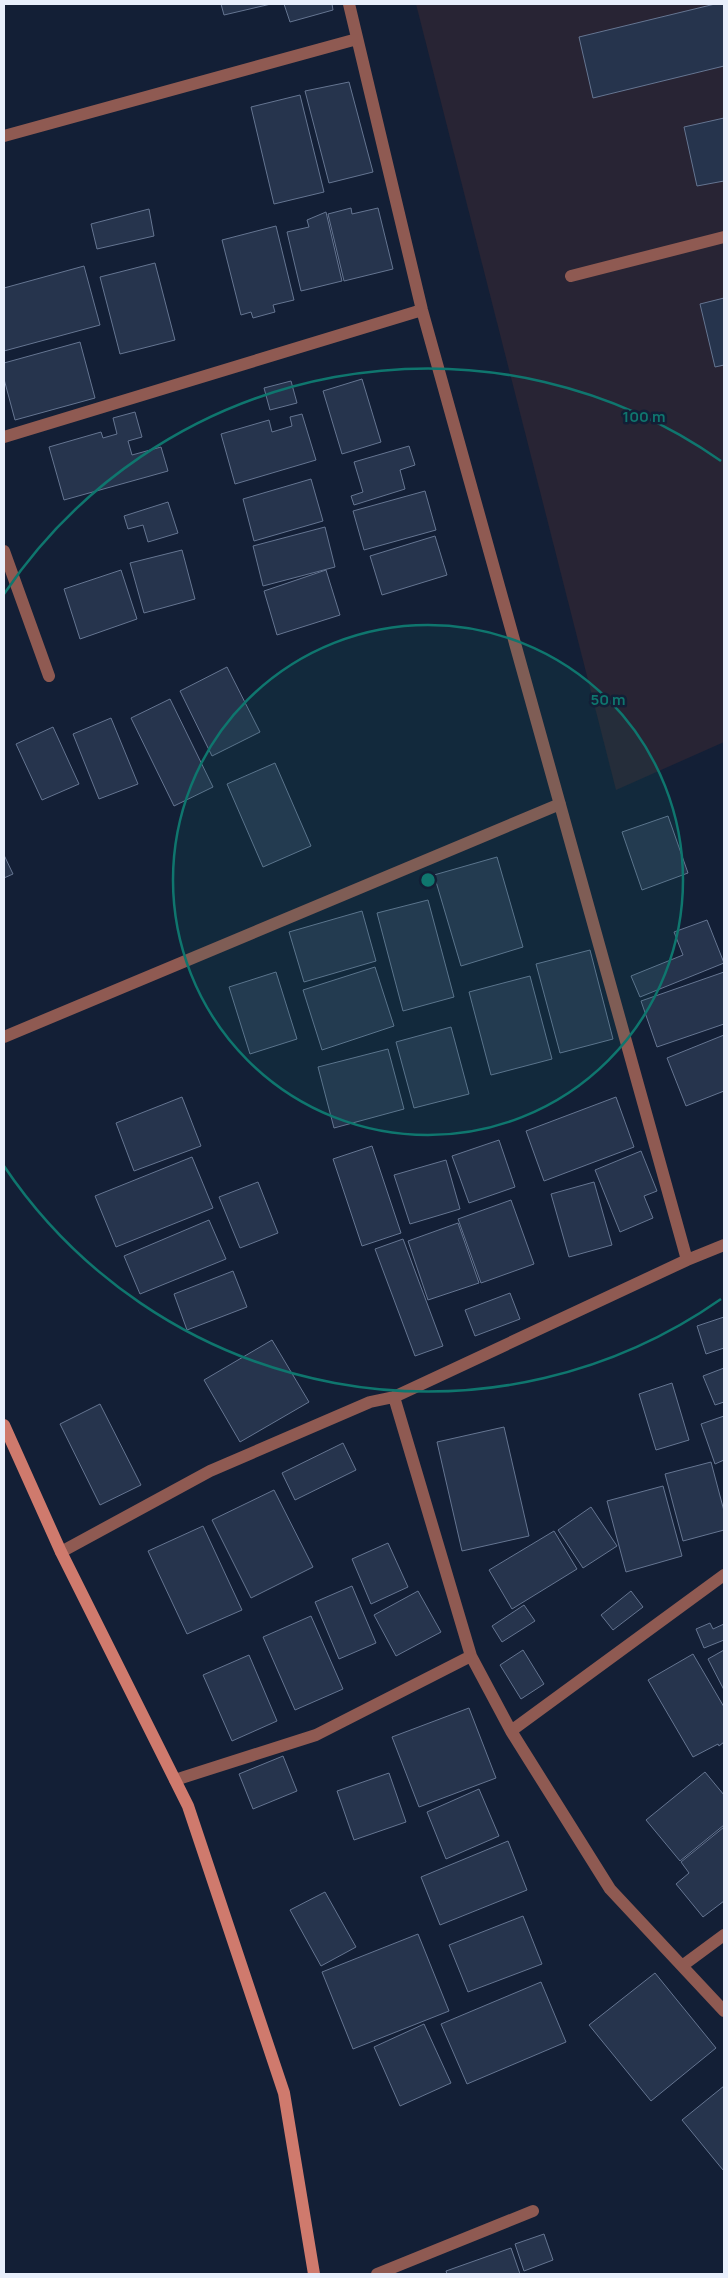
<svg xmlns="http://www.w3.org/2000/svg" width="728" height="2278" font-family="Manrope,sans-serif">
  <rect width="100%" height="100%" fill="#131f36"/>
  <path fill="#282434" d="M416,4H724V742L616,790Z"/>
  <path fill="#26344d" stroke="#657591" d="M221,4H271L224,15Z
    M284,4H332L333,10L290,22Z
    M715,4H724V66L593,98L579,37Z
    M349,82L373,172L329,183L305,91Z
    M300,95L324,192L274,204L251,107Z
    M724,118V181L697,186L684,127Z
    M351,208L352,214L378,208L393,269L344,281L328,214Z
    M149,209L154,236L97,249L91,224Z
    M326,212L342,281L301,291L287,232L309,227L307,220Z
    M276,226L294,300L273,305L275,312L253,318L251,312L241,315L222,240Z
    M155,263L175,340L120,354L100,277Z
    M84,266L100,325L4,351V288Z
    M724,298V365L715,367L700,304Z
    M80,342L95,398L15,420L4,379V363Z
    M362,379L381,442L342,454L323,391Z
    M291,381L297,403L270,410L264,388Z
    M135,412L142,437L128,441L132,455L161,447L168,471L64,500L49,447L101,432L103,438L117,434L113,418Z
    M302,414L316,460L235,484L221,434L269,420L272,432L292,426L290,417Z
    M409,446L415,465L400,470L405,489L354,505L351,496L363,492L354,462Z
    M311,479L323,521L254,541L243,499Z
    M425,491L436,530L364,550L353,511Z
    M168,502L178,533L148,542L143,525L128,529L124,516Z
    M325,527L335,567L263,586L253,546Z
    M435,536L447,575L382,595L370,556Z
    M182,550L195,599L144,613L130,563Z
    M121,570L137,619L80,639L64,589Z
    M326,570L340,615L277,635L264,591Z
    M227,667L260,732L212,756L180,691Z
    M170,699L213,787L174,806L131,718Z
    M111,718L138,784L99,799L73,734Z
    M53,727L79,784L42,800L16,744Z
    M275,763L311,846L263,867L227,784Z
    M668,816L688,873L642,890L622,832Z
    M4,855L13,874L4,878Z
    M497,857L523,947L461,966L434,875Z
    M428,900L454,997L403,1011L377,913Z
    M362,911L376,961L304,982L289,932Z
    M707,920L724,963L640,997L631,976L683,955L674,932Z
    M590,950L613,1039L560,1053L536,964Z
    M375,967L394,1026L322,1050L303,990Z
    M276,972L297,1039L250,1054L229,987Z
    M724,972V1024L657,1047L641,1001Z
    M530,976L552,1059L491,1075L469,992Z
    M451,1027L469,1094L414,1108L396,1042Z
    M724,1035V1091L686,1106L667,1058Z
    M388,1049L404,1109L334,1128L318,1067Z
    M182,1097L201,1146L134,1171L116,1123Z
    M616,1097L634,1147L544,1181L526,1131Z
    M499,1140L515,1187L469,1203L452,1156Z
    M372,1146L401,1233L362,1246L333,1159Z
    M641,1151L657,1191L644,1196L653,1218L620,1232L595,1170Z
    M192,1157L213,1208L116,1247L95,1196Z
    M446,1160L460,1209L410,1224L394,1175Z
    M258,1182L278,1233L240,1248L219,1197Z
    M594,1182L612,1245L569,1257L551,1194Z
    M511,1200L534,1264L481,1283L458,1219Z
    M209,1220L226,1259L140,1294L124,1256Z
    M458,1223L479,1283L428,1300L408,1241Z
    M403,1239L443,1346L415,1356L375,1249Z
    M233,1271L247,1307L187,1330L174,1294Z
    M510,1293L520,1319L475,1336L465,1310Z
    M724,1317V1348L706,1354L697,1326Z
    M272,1340L309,1402L240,1442L204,1380Z
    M724,1368V1402L715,1405L703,1376Z
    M672,1383L689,1440L656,1450L639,1394Z
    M100,1404L141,1485L100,1505L60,1424Z
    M724,1416V1460L715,1464L701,1424Z
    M504,1427L529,1536L462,1551L437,1442Z
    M343,1443L356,1470L295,1500L282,1473Z
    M711,1462L724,1511V1530L683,1541L665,1474Z
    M663,1486L682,1556L626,1572L607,1501Z
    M274,1490L313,1567L251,1598L212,1520Z
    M591,1507L617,1546L583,1568L558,1530Z
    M203,1526L242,1610L187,1634L148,1551Z
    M554,1531L577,1569L512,1609L489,1570Z
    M388,1543L408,1587L371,1604L352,1559Z
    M352,1586L376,1643L339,1659L315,1602Z
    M418,1591L441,1632L396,1656L374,1615Z
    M631,1591L643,1607L613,1630L601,1615Z
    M524,1605L535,1621L502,1642L492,1626Z
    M311,1616L343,1689L295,1710L263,1637Z
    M710,1623L713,1629L724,1624V1640L704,1648L696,1629Z
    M523,1650L544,1684L521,1699L500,1665Z
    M724,1650V1690L708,1659Z
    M693,1654L724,1707V1742L719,1746L718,1744L693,1757L648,1680Z
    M249,1655L277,1721L232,1741L203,1675Z
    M469,1708L496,1778L419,1807L392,1737Z
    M283,1756L297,1791L253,1809L239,1774Z
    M705,1772L724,1795V1825L680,1861L646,1820Z
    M389,1773L406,1822L354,1840L337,1791Z
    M479,1789L499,1836L446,1859L427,1812Z
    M724,1827V1901L703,1917L676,1884L689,1873L681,1862Z
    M508,1841L527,1890L440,1925L421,1877Z
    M325,1892L356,1947L321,1966L290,1910Z
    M523,1916L542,1964L468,1992L449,1945Z
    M418,1934L449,2011L353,2049L322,1972Z
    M655,1973L716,2048L651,2101L589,2025Z
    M541,1982L566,2042L467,2084L441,2024Z
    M424,2024L451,2083L400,2106L374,2047Z
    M724,2086V2169L723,2170L682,2120Z
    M544,2234L553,2260L524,2271L515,2244Z
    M511,2248L520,2274H447L446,2271Z"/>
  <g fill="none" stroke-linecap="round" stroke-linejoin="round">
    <path stroke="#8f5a52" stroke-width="12" d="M571,276L724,237"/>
    <path stroke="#8f5a52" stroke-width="12" d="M349,4L422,310L687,1260
      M4,136L357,39
      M4,437L422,310
      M4,551L49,676
      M4,1037L560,804
      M394,1397L471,1656L511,1731L610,1889L724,2011
      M61,1552L210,1471L370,1402L394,1397L687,1260L724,1245
      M511,1731L724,1575
      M175,1780L316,1735L471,1656
      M682,1966L724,1935
      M377,2274L533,2211"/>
    <path stroke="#cf7a6d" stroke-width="12" d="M4,1425L61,1552L188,1806L284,2093L314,2274"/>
  </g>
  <circle cx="428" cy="880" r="255" fill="#0f766e" fill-opacity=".12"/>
  <g fill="none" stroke="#0f766e" stroke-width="2.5">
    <circle cx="428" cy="880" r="255"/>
    <path d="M721 1299A511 511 0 0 1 4 1166M4 594A511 511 0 0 1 721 461"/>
  </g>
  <circle cx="428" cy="880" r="8" fill="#0f766e" stroke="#131f36" stroke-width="2.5"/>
  <g font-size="15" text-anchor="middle" font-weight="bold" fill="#0f766e" stroke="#131f36" stroke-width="5" stroke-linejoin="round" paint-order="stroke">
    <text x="644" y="422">100 m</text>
    <text x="608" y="705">50 m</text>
  </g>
  <rect width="728" height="2278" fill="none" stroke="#e8effc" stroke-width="10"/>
</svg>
